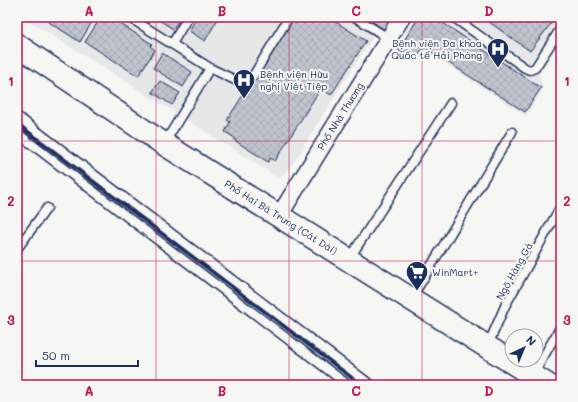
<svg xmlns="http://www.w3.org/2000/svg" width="578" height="402" font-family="Mali,sans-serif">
  <defs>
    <pattern id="building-cross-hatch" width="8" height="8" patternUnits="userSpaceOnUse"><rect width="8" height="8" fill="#c0c4cd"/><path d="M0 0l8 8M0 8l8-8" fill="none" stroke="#a4a9b2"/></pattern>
  </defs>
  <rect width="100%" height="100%" fill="#f6f6f2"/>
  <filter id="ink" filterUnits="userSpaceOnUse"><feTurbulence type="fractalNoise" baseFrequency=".025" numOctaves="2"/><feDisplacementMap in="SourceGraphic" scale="8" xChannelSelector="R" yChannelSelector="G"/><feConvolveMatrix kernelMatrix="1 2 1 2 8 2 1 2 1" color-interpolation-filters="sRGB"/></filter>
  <g filter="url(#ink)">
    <path fill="#e6e7e7" d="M23,17H392L384,30L379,27L289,169L279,178Z
      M415,17H561V39L539,74L543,88L526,116L425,50L416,64L395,50Z"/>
    <path fill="url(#building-cross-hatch)" stroke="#1b2f5e" d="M41,17H95L80,42Z
      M101,17L108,19L110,17L152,44L150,46L155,50L138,76L85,42Z
      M154,17H181L173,29Z
      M197,17H219L205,41L189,31Z
      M293,17H321L325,19L328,17L366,41L331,95L321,88L275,161L270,158L268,162L234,140L235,138L225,132L230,122L227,120Z
      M376,17H392L384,30L372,22Z
      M419,17H434L541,88L525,112L424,47L415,61L398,50Z
      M482,17H556L530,51Z
      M162,53L192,72L183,87L153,68Z
      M160,81L180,93L172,105L152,92Z"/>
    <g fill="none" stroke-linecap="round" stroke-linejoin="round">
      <g stroke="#1b2f5e" stroke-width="11">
        <path id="service" d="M129,17L210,68L237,81L246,80L253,76L289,17
          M355,17L388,38
          M453,17L525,68L530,70L535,68L561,28
          M172,44L188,17
          M17,116L371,385
          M17,133L348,385
          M164,144L210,68
          M17,249L47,208
          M349,259L451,103
          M411,299L512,132
          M488,345L505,306L561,206
          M533,375L561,326"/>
      </g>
      <g stroke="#1b2f5e" stroke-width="19">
        <path id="minor" d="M279,216L402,17"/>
      </g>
      <g stroke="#1b2f5e" stroke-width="25">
        <path id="secondary" d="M17,45L164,144L548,385"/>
      </g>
      <use href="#service" stroke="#f6f6f2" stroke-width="8"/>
      <use href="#minor" stroke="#f6f6f2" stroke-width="16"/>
      <use href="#secondary" stroke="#f6f6f2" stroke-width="22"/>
      <path stroke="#1b2f5e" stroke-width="3" d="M17,124L361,385"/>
    </g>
  </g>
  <path fill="none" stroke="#c2185b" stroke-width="1" stroke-opacity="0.55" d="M156,17V385M289,17V385M422,17V385M17,141H561M17,261H561"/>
  <defs>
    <g id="hospital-pin" transform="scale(1.15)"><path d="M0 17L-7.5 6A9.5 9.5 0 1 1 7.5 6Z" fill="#1b2f5e" stroke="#f6f6f2"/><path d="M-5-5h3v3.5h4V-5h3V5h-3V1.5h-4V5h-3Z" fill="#fff"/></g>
    <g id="supermarket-pin" transform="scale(1.15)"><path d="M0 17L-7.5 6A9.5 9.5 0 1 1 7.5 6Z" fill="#1b2f5e" stroke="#f6f6f2"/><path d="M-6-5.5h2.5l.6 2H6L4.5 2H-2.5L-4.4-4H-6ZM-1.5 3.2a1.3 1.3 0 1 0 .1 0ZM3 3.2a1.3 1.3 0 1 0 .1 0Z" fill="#fff"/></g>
  </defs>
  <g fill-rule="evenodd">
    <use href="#hospital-pin" x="498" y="49"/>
    <use href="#hospital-pin" x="244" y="80"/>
    <use href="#supermarket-pin" x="417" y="272"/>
  </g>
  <g text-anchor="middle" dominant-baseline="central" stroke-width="4" stroke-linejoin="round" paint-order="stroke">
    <g font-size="10" fill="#1b2f5e" stroke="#f6f6f2" text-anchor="start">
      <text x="482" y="43" text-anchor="end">Bệnh viện Đa khoa<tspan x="482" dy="12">Quốc tế Hải Phòng</tspan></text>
      <text x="260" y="74">Bệnh viện Hữu<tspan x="260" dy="12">nghị Việt Tiệp</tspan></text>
      <text x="432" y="272">WinMart+</text>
    </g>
    <g font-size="10" fill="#1b2f5e" stroke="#f6f6f2">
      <text transform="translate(340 116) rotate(-58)">Phố Nhà Thương</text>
      <text transform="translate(281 217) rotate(32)">Phố Hai Bà Trưng (Cát Dài)</text>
      <text transform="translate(514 271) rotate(-61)">Ngõ Hàng Gà</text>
    </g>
  </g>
  <rect width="578" height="402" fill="none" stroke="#f6f6f2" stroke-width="44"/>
  <g transform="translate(524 348) rotate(44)"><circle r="19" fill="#f6f6f2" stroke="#9ea6b7"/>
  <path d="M0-3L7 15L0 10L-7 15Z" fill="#1b2f5e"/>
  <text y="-6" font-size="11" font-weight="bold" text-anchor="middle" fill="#1b2f5e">N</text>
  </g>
  <path d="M36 360v6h102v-6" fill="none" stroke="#1b2f5e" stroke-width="2"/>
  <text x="42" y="360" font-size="12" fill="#1b2f5e" stroke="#f6f6f2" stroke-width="3" paint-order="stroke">50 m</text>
  <rect x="22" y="22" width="534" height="358" fill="none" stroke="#c2185b" stroke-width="1.5"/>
  <g font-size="13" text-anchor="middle" font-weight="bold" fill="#c2185b">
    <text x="89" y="16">A</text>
    <text x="222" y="16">B</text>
    <text x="356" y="16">C</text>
    <text x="489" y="16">D</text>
    <text x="11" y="86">1</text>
    <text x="567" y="86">1</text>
    <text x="11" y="206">2</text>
    <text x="567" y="206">2</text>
    <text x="11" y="325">3</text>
    <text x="567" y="325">3</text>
    <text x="89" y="396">A</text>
    <text x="222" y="396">B</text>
    <text x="356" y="396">C</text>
    <text x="489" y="396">D</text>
  </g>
</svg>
